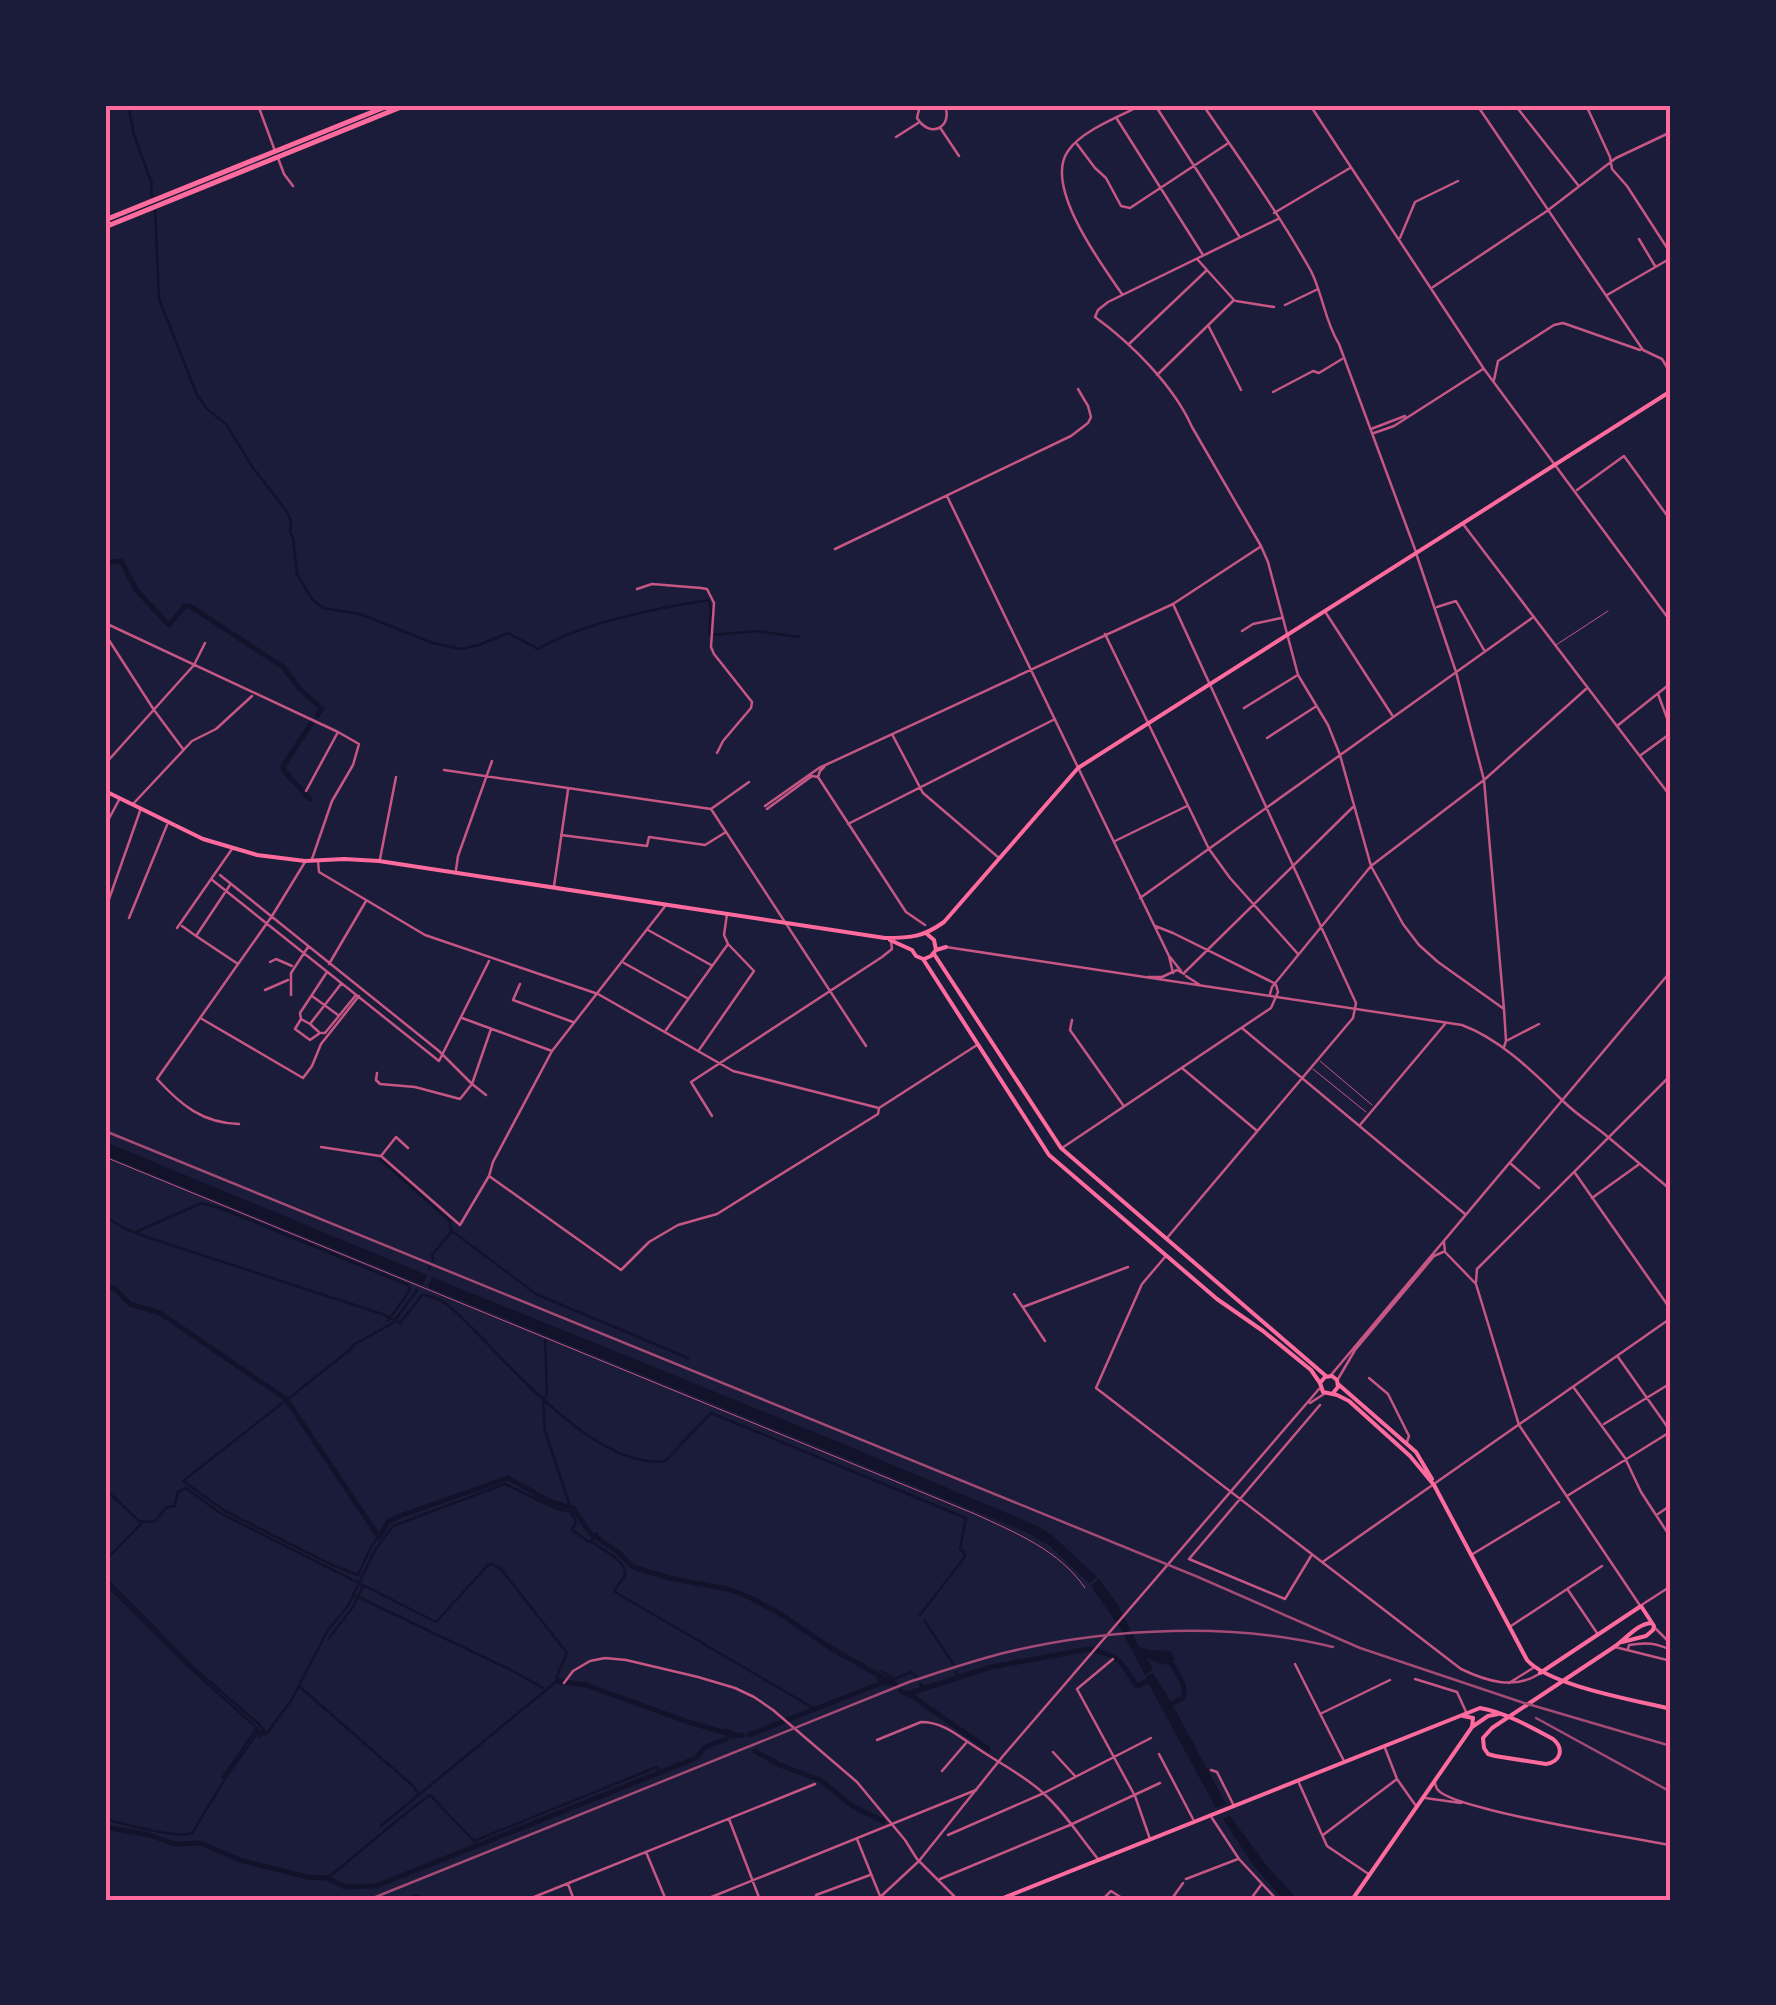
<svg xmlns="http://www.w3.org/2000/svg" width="1776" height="2005" font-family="'Open Sans',sans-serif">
  <rect width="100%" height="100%" fill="#1b1b3a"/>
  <path fill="#12122b" d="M105,1142L427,1275L423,1285L105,1155Z
    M432,1277L829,1438L1035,1525L1052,1535L1097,1577L1089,1583L1050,1546L1024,1531L428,1287Z
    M1099,1579L1118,1605L1139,1647L1149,1650L1171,1651L1175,1659L1163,1665L1147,1658L1153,1670L1145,1675L1120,1628L1091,1586Z
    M1153,1673L1170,1700L1226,1804L1216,1808L1210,1797L1146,1679V1676Z
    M1230,1816L1267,1866L1298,1900H1284L1254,1866L1223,1819Z"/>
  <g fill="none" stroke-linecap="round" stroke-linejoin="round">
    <path stroke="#12122b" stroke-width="2.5" d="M128,105L134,135L152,184L151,192L153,200
      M155,208L159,299L197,395L207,409L226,424L253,468L286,510L291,521L290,532L293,538L297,574L312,599L323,608L360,614L433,643L461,649L479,645L508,633L538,649C582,623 657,608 709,600L711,611L709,633L711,635L757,631L799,637
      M381,1160L450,1221L451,1230
      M105,1217L126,1229L150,1238L382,1314L400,1323L422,1295C444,1296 456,1313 472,1328C515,1371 599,1470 665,1461L711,1413L966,1518L960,1549L965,1554L964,1558L920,1615
      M136,1232L202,1203L228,1211L408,1285L410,1290L388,1321
      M433,1260L432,1255L452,1231L536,1294L688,1358
      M429,1269L430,1266
      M545,1340L547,1395L543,1400L545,1431L570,1506
      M289,1398L351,1349L353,1345L393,1323L417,1290
      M285,1401L183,1481L225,1511L330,1564L358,1575L372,1545L379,1537
      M105,1489L139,1521L154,1522L167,1507L175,1506L178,1492L186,1488L220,1513L436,1622L488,1565L492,1564L500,1568L567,1653L557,1676V1681L381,1826
      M597,1534L591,1540L592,1542C601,1549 626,1560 625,1574C625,1577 617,1587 615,1589V1592L815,1709
      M105,1561L142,1523
      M105,1578L193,1667L260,1725L264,1731L259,1737
      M360,1581L375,1550L393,1526L505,1484L555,1508L571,1512L576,1522L572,1530L589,1542
      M105,1583L189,1667L257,1728L223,1777L227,1775
      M354,1595L513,1671L543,1688
      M924,1620L953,1664
      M329,1638L353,1607L363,1586
      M882,1671L894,1679L911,1672L916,1676
      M956,1672L958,1675
      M876,1673L880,1684
      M920,1684L924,1687
      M299,1686L412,1785L419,1794
      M724,1731L727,1730L735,1734
      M105,1819C126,1824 175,1839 192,1833L228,1774L259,1731L264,1734L267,1733L292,1699L328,1630L348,1606L358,1585
      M327,1878C362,1851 394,1821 430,1795L474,1841L657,1767L660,1772"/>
    <path stroke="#12122b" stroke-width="5" d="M105,563L121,561L137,591L169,625L185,606H190L283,667L299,688L322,709L317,715
      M310,799L285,772L283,766L311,724
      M105,1284L116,1290L130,1304L160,1313L286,1399L379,1537L388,1522L397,1517L508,1478L551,1502L573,1508L590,1533L618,1552L633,1567L669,1578L728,1589L751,1598L779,1613L832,1649L895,1684
      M1166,1657C1175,1667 1186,1684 1184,1697L1168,1706
      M557,1681L586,1685L688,1722L730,1734
      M901,1691L907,1694L991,1667L1089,1649C1120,1655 1121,1662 1137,1686L1150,1680
      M909,1694L988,1749
      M749,1735L884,1682L891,1683
      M731,1736L742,1735
      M755,1751L780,1765L820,1780L854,1807L883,1821
      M105,1827L149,1835L175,1844L200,1843L243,1861L307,1877L327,1878L345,1887L376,1886L696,1758L705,1747L726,1739
      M388,1898L394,1900
      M402,1900L418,1897L427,1900"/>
    <path stroke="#c65784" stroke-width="1" d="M1556,645L1608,611
      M1320,1061L1372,1105
      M1313,1069L1366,1112
      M105,1157L975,1514C1016,1533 1059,1550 1085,1588"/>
    <path stroke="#c65784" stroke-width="2.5" d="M258,105L275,151
      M920,105L917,118C930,139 953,128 945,105
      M1155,105L1239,236
      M1310,105L1484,369L1671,622
      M1477,105L1643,350L1662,359L1671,374
      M1515,105L1578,185
      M1586,105L1610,157L1612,169L1627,186L1671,254
      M1117,119L1203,255
      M941,129L959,156
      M896,137L918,123
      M1077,144L1095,168L1106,178L1121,206L1130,208L1227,144
      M278,158L284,174L293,186
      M1274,213L1350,168
      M1278,219L1108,302L1098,310L1095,317C1131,343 1174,386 1192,427L1261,546L1268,562L1298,675L1328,725L1340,755L1371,866L1403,924L1419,945L1438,962L1504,1009
      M1400,238L1415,202L1458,181
      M1639,239L1655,266
      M1433,287L1547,211L1616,158L1671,132
      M1122,294C1102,265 1043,186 1068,151C1081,131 1120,116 1142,105
      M1607,295L1671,258
      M1236,301L1274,307
      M1285,305L1318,289
      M1209,327L1241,390
      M1129,344L1207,270
      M1157,375L1234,300L1198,260
      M1494,380L1498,361L1554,325L1563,323L1640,350
      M1273,392L1313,371L1319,373L1342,359
      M1371,429L1405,416
      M1374,433L1394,426L1483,369
      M1577,490L1624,456L1671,521
      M947,496L1169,956L1173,973
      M835,549L1071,436L1088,423L1091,417L1088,406L1078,389
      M1416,553L1456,672L1484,780L1504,1009L1506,1041L1504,1047
      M637,589L652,584L701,588L707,589L714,603L711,647L714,654L752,702L751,708L723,741L717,753
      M1437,607L1456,601L1484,650
      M1326,613L1392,715
      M105,623L338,732
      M1242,631L1253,624L1281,618
      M105,634L154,710L183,749
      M1105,634L1209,849L1230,878L1298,954
      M1658,694L1671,729
      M1244,708L1296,676
      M1617,726L1671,683
      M893,736L923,793L999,858
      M1267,738L1315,707
      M1641,755L1671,733
      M105,764L194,665L205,643
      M444,770L711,809L749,782
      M818,777L906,912L925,925
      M306,791L338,732L359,744L353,765L332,801L312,859
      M133,804L192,741L216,729L252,696
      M765,806L819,768L1173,604L1260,547
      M711,809L866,1046
      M767,809L812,776L818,777L820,771L824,767
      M848,824L1055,719
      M105,826L119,800
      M561,835L647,846L649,837L705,845L726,832
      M1115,841L1187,806
      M380,859L396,777
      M318,861L319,872L425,935L598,994L733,1071L879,1108
      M456,870L458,856L492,761
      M220,875L439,1051L472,1084L486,1095
      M211,879L439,1061L489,961
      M230,885L196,936L238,964
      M554,886L568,790
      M1140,898L1532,618
      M108,902L140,811
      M129,918L167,825
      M182,926L196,936
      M1155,926L1173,933L1274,983
      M177,928L232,849
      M648,930L711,965
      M1170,957L1181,971
      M270,962L276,959L292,966
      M624,963L687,998
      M329,964L366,901
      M1184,973L1353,807
      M520,984L513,1000L573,1022
      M265,990L288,980
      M1270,994L1272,987L1371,866L1484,780L1586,689
      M291,995V973L308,947
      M312,996L338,1015
      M462,1018L552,1051
      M202,1019L303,1078L312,1066L321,1044L359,996
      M301,1019L300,1013L327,972
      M1072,1020L1070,1030L1123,1105
      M310,1024L301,1019L295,1029L310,1040L320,1033L310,1024L341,984
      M1242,1028L1465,1214
      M666,1030L728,944L724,935L727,914
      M322,1033H325L356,995
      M1508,1040L1539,1024
      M699,1050L754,971L729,945
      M1182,1068L1256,1130
      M377,1073L376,1080L380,1084L415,1087L460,1099L472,1084L491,1029
      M712,1116L691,1082L882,957L892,949L891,941
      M239,1124C202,1123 181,1105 157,1079L272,916L305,862
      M1360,1125L1445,1024
      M1608,1137L1671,1190
      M321,1147L380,1156
      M408,1148L396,1137L381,1156L460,1225L489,1176L493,1162L552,1051L666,905
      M1062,1148L1271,1008L1278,992L1276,985
      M1510,1163L1539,1188
      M1575,1173L1671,1310
      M489,1176L621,1270L649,1242L678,1225L717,1214L878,1114L879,1108L977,1045
      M1592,1198L1638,1165
      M1167,1238L1353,1018L1356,1003L1173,604
      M1165,1257L1142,1284L1096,1388L1461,1669C1486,1681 1514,1690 1539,1674
      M1014,1294L1045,1341
      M1023,1307L1128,1267
      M1618,1357L1671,1432
      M1369,1378L1388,1394L1409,1436L1407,1442
      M1574,1388L1625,1458L1641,1492L1671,1538
      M1604,1424L1671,1383
      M1567,1496L1670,1432
      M1658,1514L1671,1505
      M1471,1555L1559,1502
      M1311,1556L1285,1599L1189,1559L1320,1405
      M1324,1561L1671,1318
      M1568,1590L1597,1633
      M1643,1604L1671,1586
      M1511,1626L1602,1566
      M1113,1659L1077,1689L1135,1796L1150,1839
      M1295,1664L1344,1761
      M1415,1679L1457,1692L1467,1714
      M564,1683L573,1671L590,1661L605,1658L626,1660L698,1677L735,1688L754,1697L773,1710L857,1782L905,1840L917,1859L958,1900
      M1509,1683L1533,1668
      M1322,1713L1390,1680
      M877,1740L921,1722C944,1722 958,1736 977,1748C999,1763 1022,1774 1042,1792C1063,1810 1080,1837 1098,1859
      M1385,1748L1397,1779L1416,1806
      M1053,1752L1075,1776
      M1159,1754L1193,1819
      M1211,1770L1217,1772L1234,1806
      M942,1771L966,1743
      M1299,1783L1327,1846L1370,1875
      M1212,1818L1239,1859L1277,1900
      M729,1819L760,1900
      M948,1835L1044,1793L1151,1738
      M1323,1835L1397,1779
      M857,1839L880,1896
      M646,1852L666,1900
      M940,1879L1070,1825L1160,1783
      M1186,1879L1238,1859
      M568,1884L574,1900
      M816,1895L870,1875
      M529,1899L815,1784
      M704,1900L976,1790
      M1102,1900L1111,1891L1125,1900
      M1171,1900L1183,1883
      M1250,1900L1261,1885"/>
    <path stroke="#c65784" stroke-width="2.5" d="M1203,105C1240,159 1279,214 1311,271C1323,295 1325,322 1339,344L1416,552
      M1463,524L1671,797
      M946,947L1462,1025C1502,1040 1534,1073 1564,1102C1577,1115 1594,1125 1608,1137
      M1186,976L1200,985
      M1148,977H1162L1177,970L1184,974
      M1444,1242L1445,1252L1476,1284L1519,1425L1639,1604
      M1476,1282L1477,1269L1671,1075
      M1331,1375L1671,971
      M1338,1379L1355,1350L1434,1256L1443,1252
      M1310,1403L1324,1394
      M1654,1627L1671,1644
      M1615,1647L1671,1661
      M1628,1649L1629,1645C1646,1642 1656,1643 1671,1650
      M1435,1783C1436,1786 1436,1788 1438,1790C1454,1810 1637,1839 1671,1845
      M1425,1798L1461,1803
      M877,1900L919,1861L1003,1756L1319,1389"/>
    <path stroke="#ff6b9d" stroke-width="4" d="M105,791L203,839L257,855L305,861L344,859L379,861L885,938C911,938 923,937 944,922L1078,768L1671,391
      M890,940L912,950L916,956L923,959L1049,1155L1217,1299L1263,1331L1311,1370L1320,1383
      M936,950L946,947
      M934,954L1061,1148L1326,1376
      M924,959L931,956L936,950L934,940L927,934
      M1338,1384L1416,1452L1432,1479
      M1333,1393L1338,1387L1337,1380L1332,1376L1325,1377L1320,1383L1323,1392L1337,1395L1349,1401L1410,1456L1434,1485L1527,1660C1550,1686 1635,1700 1671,1709
      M1540,1673L1641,1606L1654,1626L1653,1630L1646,1636L1622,1642
      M1463,1716L1473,1718L1472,1727
      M998,1900L1480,1708C1504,1712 1531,1727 1553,1739C1565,1749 1560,1762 1546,1764L1495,1756L1488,1754L1484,1748L1483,1738L1492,1728L1614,1647C1626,1639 1637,1624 1651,1623
      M1352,1900L1472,1727L1488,1716L1498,1714"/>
    <path stroke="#ff6b9d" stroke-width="5" d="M105,220L390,105
      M105,227L406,105"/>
    <path stroke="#a44b75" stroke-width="2.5" d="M105,1131L1198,1577L1360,1648L1521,1702L1671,1746
      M1536,1718L1671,1792
      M368,1900L909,1682C943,1671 977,1659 1012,1651C1111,1628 1234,1622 1333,1647"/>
  </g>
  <rect width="1776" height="2005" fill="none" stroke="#1b1b3a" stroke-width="215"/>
  <rect x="108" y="108" width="1560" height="1790" fill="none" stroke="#ff6b9d" stroke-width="4"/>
</svg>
